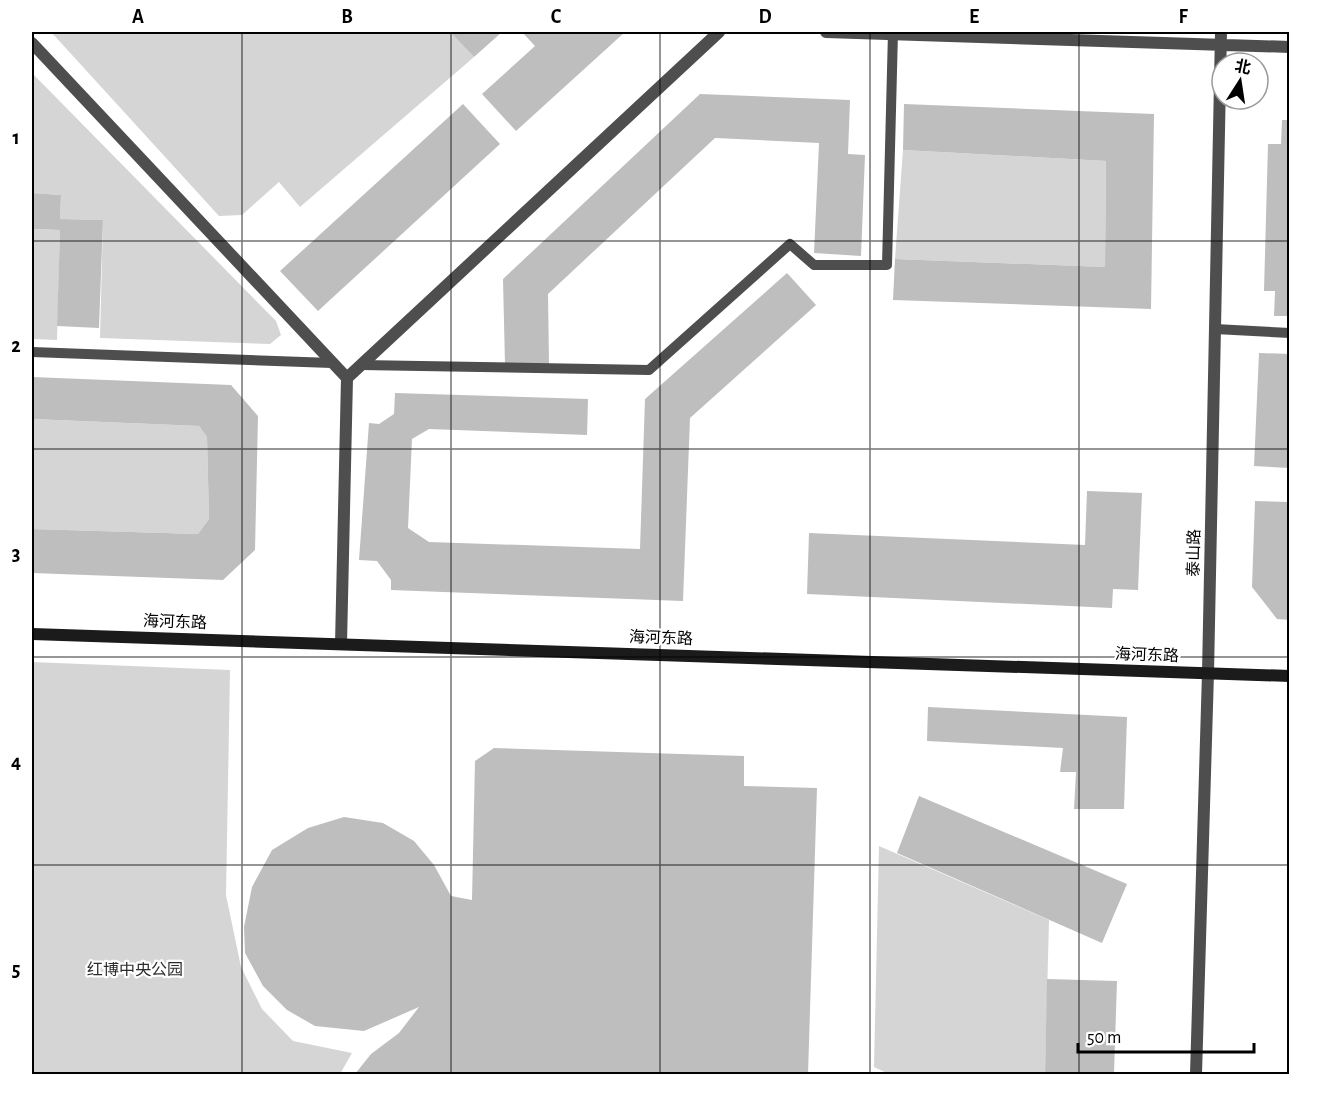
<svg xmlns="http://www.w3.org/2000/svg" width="1321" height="1106" font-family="'Alegreya Sans','Noto Sans SC',sans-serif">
  <rect width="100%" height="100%" fill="#fff"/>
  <path fill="#d5d5d5" d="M52,32H450L474,57L300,207L279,182L242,215L219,216L52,33Z
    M32,73L276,321L281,335L270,344L100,338L103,220L60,219L61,195L32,193Z
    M903,150L1106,161L1105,267L895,259Z
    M32,229L60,230L57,340L32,339Z
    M32,419L199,426L207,437L209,519L198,534L32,529Z
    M32,662L230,670L226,895L241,967L262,1009L293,1041L352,1053L340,1074H32Z
    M879,846L1049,920L1045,1074H889L874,1067Z"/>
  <path fill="#bebebe" d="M450,32H502L474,57Z
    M522,32H625L516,131L482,94L535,46Z
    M700,94L850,100L848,154L865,155L861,256L814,253L819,143L715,138L548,294L549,364L505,365L503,279Z
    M463,104L500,144L318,311L280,271Z
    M904,104L1154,114L1151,309L893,300L895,259L1105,267L1106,161L903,150Z
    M1282,120H1290V316H1274L1275,291H1264L1268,144H1281Z
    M32,193L61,195L60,219L103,220L99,328L57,326L60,230L32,229Z
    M787,273L816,305L690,418L683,601L391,590V580L377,561L359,560L369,423L379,424L394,414L395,393L588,399L587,435L429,429L412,439L408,528L429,542L640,549L645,399Z
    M1259,353L1290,354V468L1254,466Z
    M32,377L231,385L258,416L255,550L223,580L32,573V529L198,534L209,519L207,437L199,426L32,419Z
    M1087,491L1142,493L1138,590L1113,589L1112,608L807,594L809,533L1085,545Z
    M1255,501L1290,502V620L1277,619L1252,587Z
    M928,707L1127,717L1124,809H1074L1076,772H1060L1063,748L927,741Z
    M494,748L744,756V786L817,788L808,1074H355L371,1054L399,1033L419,1007L364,1031L315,1026L287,1010L263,986L245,953L244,927L252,887L272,850L308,828L344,817L383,823L414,841L434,865L451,896L472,900L475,761Z
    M919,796L1127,884L1102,943L897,853Z
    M1047,979L1117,981L1114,1074H1045Z"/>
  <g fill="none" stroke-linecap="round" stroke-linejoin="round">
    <path stroke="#4e4e4e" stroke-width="10" d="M1215,329L1290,333
      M32,352L332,363
      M361,365L649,370L790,244L814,265H887L893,32"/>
    <path stroke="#4e4e4e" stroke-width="12" d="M826,32L1290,47
      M32,43L347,378L719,32
      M341,644L347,378
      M1196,1074L1208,673L1221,32"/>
    <path stroke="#1b1b1b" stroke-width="12" d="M32,634L1290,676"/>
  </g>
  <path fill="none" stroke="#000" stroke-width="1.5" stroke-opacity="0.55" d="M242,32V1074M451,32V1074M660,32V1074M870,32V1074M1079,32V1074M32,241H1290M32,449H1290M32,657H1290M32,865H1290"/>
  <g text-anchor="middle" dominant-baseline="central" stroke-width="4.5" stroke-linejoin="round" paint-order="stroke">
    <g font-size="16" fill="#000" stroke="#fff">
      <text transform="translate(1194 553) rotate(-89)">泰山路</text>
      <text transform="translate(175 622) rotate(2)">海河东路</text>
      <text transform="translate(661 638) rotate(2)">海河东路</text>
      <text transform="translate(1147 655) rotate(2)">海河东路</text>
    </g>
    <g font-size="16" fill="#2c2c2c" stroke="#fff">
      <text x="135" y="970">红博中央公园</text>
    </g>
  </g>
  <rect width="1321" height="1106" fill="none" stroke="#ffffff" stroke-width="66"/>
  <g transform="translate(1240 81) rotate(12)"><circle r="28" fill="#ffffff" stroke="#999999" stroke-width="1.5"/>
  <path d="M0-4.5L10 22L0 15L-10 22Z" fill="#000000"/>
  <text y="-9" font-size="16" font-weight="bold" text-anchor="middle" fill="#000000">北</text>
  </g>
  <path d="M1078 1043v9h176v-9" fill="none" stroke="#000000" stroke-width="3"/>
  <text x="1087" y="1043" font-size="18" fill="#000000" stroke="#ffffff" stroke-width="4.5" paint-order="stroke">50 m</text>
  <rect x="33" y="33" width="1255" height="1040" fill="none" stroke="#000" stroke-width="2"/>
  <g font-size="20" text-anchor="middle" font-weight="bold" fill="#000">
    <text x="138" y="23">A</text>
    <text x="347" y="23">B</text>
    <text x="556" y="23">C</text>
    <text x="765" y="23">D</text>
    <text x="974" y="23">E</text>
    <text x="1183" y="23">F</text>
    <text x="16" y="144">1</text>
    <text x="16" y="352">2</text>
    <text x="16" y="560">3</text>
    <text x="16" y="768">4</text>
    <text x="16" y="976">5</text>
  </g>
</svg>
